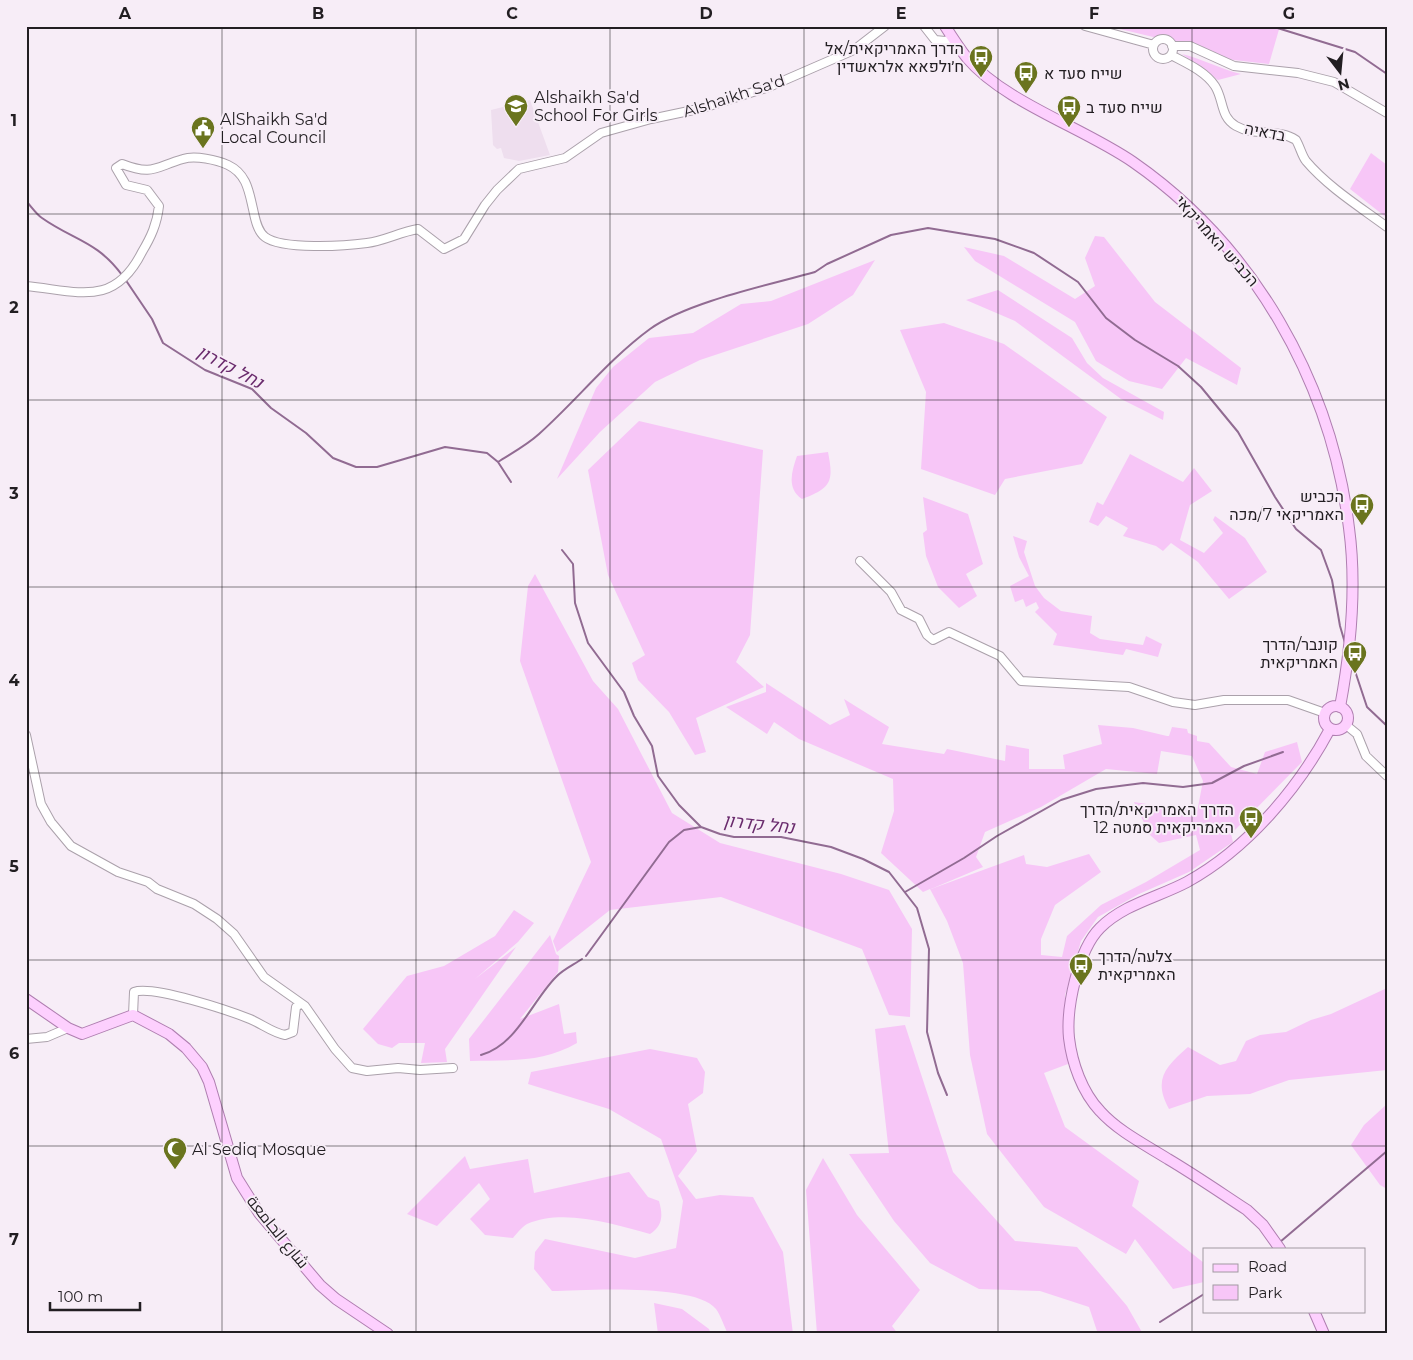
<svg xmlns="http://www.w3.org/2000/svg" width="1413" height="1360" font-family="Montserrat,Cairo,Heebo,sans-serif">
  <rect width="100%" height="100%" fill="#f7edf7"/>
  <path fill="#eedeee" d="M530,100L550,155L519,161L504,158L501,148L497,149L493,145L491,110Z"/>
  <path fill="#f7c6f7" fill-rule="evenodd" d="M1107,26H1280L1269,64L1225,59L1166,40Z
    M1182,54C1202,59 1221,69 1241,74L1218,80Z
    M1371,153L1387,165V218L1350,189Z
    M1095,236L1104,237L1155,302L1241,368L1237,385L1186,358L1162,389L1129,381L1096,361L1075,322L975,261L964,247L1004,256L1075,299L1095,286L1085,258Z
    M875,260L853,295L808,324L700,360L655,382L600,432L557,479L596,388L613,367L649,338L693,333L741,304L771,301Z
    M998,290L1072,338L1087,363L1103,378L1164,412L1163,420L1121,399L1015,321L966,300Z
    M944,323L1004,344L1107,417L1082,464L1005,479L995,495L921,469L926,392L900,330Z
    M639,421L763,450L750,635L736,662L764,687L696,718L706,752L695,755L669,712L638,680L632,663L645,655L608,575L588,470Z
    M828,452C834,482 831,488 802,499C786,488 792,471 797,456Z
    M1130,454L1183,482L1194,468L1212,491L1190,505L1180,540L1204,553L1223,533L1213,520L1215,516L1245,538L1267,572L1229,599L1198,562L1171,543L1163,551L1156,546L1123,536L1128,528L1106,516L1098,526L1089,522L1097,502L1103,505Z
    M923,497L968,514L983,564L966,574L977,596L959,608L938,587L926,556L923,533L927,530Z
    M1013,536L1027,541L1024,552L1035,586L1044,598L1061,611L1092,616L1090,633L1100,639L1143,645L1146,636L1162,644L1158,657L1126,649L1123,655L1053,645L1057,634L1035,612L1039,608L1036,602L1026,607L1023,599L1015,602L1010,586L1029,576L1019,557Z
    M535,574L593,681L618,709L672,813L720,843L841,874L889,890L912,929L910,1017L889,1015L862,949L721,897L610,910L557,952L553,941L591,862L520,661L528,586Z
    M766,683L830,725L850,715L844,699L889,727L882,744L944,754L947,749L1005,761L1006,745L1029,749V769H1065L1063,755L1102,744L1098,725L1133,728L1167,736H1169L1172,727L1187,729L1188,733L1197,736V741L1209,743L1231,767L1257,774L1265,752L1297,742L1302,762L1231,834L1233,842L1189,872L1139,894L1098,917L1081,941L1065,995L1068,1064L1044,1073L1065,1127L1139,1181L1132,1206L1204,1263V1282L1173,1289L1135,1239L1126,1254L1044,1207L987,1134L970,1055L963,963L947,921L930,889L923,892L881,853L894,811L893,779L799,739L774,722L767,734L726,707L766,692ZM1161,751L1192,756L1203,781L1197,812L1134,802L1150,835L1159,843L1196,835L1200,850L1146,882L1101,905L1067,936L1062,957L1041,955V939L1055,905L1101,872L1089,854L1047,867L1026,864L1024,855L931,889L983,867L976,857L985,832L1041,807L1106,769L1157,774Z
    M514,910L534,923L518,942L475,979L516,947L445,1049L447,1062L421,1063L425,1043H399L392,1048L378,1044L363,1029L407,976L444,966L495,936Z
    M550,935L556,954L559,956L558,972L520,1019L559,1004L564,1034L576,1032L577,1043C543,1063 508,1060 470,1061L469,1039Z
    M1387,988V1070L1289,1080L1250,1094L1207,1096L1169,1109C1153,1080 1165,1067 1188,1047L1220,1065L1236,1061L1246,1041L1260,1035L1286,1032L1311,1020L1331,1014Z
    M905,1025L953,1172L1015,1241L1077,1247L1127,1306L1143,1334H1098L1089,1307L1040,1291L979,1289L930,1263L894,1221L849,1154L889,1153L875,1029Z
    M650,1049L697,1058L705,1072L703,1093L688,1104L697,1151L678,1176L696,1199L720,1195L753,1197L783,1252L793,1334H728C724,1326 721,1316 716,1309C696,1283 585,1290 552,1291L534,1269L535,1252L545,1239L635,1258L676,1248L683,1201L661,1139L609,1109L528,1084L531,1072Z
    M1387,1104V1189L1380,1185L1351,1145L1364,1125Z
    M465,1156L470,1169L528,1159L534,1193L629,1172L648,1197L659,1201C663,1215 663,1226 650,1234C614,1224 563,1208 527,1224C522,1227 517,1233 513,1238L485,1235L470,1219L490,1199L479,1183L437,1226L407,1214Z
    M823,1158L857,1215L920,1290L892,1326L898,1334H817L806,1190Z
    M654,1303L682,1309L709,1329L711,1334H658Z"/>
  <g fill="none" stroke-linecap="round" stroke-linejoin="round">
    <path stroke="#916b92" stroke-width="2" d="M1271,26L1355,52L1387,74
      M26,201C31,206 36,214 42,218C73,240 97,241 122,275
      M125,279L152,319L163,343L205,370L252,389L271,408L306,433L333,458L356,467H377L445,447L487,453L498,462L511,482
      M498,462C512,453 527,445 539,434C577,400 609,359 650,329C687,302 769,285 815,272L827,264L891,235L928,228L995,239L1034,253L1078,282L1106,318L1135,340L1178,366L1201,387L1238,432L1275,497L1296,529L1321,550L1332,580L1340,626L1345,643
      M562,550L573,564L575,603L588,643L624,692L634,716L652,746L658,776L679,805L701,827L720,834L734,837H781L831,847L863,859L889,872L917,908L929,949L927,1032L938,1073L947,1095
      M1352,662L1367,707L1387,726
      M905,892L964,858L997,836L1061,800L1096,789L1143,783L1183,787L1212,783L1244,766L1283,752
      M586,956L669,842L684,830L701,827
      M481,1055C517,1045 532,1001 556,977C562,970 573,965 582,959
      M1280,1242L1387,1151
      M1160,1322L1204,1294"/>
    <g stroke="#aba1ab" stroke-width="10">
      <path id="minor" d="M924,26L935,40L945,41L953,38
        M1085,26L1154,45
        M1153 49a10 10 0 1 1 20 0a10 10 0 1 1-20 0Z
        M1172,46H1190L1234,66L1298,73L1334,82L1387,113
        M1171,55C1186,63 1205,71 1215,86C1224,100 1220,117 1236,126C1255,137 1278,128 1296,140C1300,147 1302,156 1306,161C1328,187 1360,207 1387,227
        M26,286C78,291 114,308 142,252C151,237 157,224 159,206L147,190L126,185L116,168L122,164C153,176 155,167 183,159C195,155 217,160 228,165C247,174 249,192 253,209C255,218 257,231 265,237C282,250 345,246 367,243C384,241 400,232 418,229L444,249L464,239L485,205L497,190L519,169L565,158L601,133L651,119L703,108L769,87L854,50L885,26
        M860,561L891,592L901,610L919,619L927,635L933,640L949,632L1000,656L1021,681L1129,687L1173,702L1195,705L1224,700H1288L1325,713
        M1346,725L1357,734L1366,756L1387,776
        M26,735L41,804L51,822L71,846L118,872L148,882L157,889L194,904L217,919L234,934L264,977L305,1006L335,1049L352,1068L367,1071L398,1068L420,1070L453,1068
        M133,1015L134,992C153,985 230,1011 250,1019C262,1024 273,1033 285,1035L293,1032L296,1007L300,1004
        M26,1039L47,1037L68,1028"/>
    </g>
    <g stroke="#af7eb0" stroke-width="12">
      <path id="major" d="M945,26C952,37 959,48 967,58C1004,102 1084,128 1133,162C1254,246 1331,382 1349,528C1357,587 1351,648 1340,707
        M1324 718a12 12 0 1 1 24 0a12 12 0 1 1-24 0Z
        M26,999L68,1028L82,1034L133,1015L169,1034L186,1048L202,1067L209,1082L237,1178L259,1213L320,1285L336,1299L388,1334
        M1280,1249L1263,1225L1247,1210C1221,1193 1195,1175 1168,1159C1144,1144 1118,1131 1100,1111C1082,1092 1072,1063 1069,1038C1066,1008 1078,950 1100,928C1124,904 1159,897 1187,882C1247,849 1298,789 1330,729
        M1314,1311L1324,1334"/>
    </g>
    <use href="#minor" stroke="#fff" stroke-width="8"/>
    <use href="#major" stroke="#fdd0fe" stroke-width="10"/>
  </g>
  <path fill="none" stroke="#221e22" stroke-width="1" stroke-opacity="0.55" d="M222,26V1334M416,26V1334M610,26V1334M804,26V1334M998,26V1334M1192,26V1334M26,214H1387M26,400H1387M26,587H1387M26,773H1387M26,960H1387M26,1146H1387"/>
  <defs>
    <g id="bus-pin" transform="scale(1.25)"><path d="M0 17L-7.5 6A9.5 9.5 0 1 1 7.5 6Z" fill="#6a741e" stroke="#f7edf7"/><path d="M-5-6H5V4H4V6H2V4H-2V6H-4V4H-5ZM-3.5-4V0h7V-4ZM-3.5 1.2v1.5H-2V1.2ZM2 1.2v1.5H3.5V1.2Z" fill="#fff"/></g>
    <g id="school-pin" transform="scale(1.25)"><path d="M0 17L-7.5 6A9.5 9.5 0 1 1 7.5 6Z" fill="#6a741e" stroke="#f7edf7"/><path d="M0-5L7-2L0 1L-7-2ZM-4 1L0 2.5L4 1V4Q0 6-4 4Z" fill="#fff"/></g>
    <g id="civic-pin" transform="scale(1.25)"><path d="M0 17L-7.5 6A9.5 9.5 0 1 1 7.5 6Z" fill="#6a741e" stroke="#f7edf7"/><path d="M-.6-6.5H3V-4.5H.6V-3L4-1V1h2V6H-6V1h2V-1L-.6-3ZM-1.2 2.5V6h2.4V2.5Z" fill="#fff"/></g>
    <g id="mosque-pin" transform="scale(1.25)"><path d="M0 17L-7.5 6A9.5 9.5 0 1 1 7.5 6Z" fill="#6a741e" stroke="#f7edf7"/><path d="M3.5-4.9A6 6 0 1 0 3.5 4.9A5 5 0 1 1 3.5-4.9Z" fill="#fff"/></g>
  </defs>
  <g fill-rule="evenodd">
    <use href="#bus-pin" x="981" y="57"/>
    <use href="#bus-pin" x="1026" y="73"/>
    <use href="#school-pin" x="516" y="106"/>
    <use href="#bus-pin" x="1069" y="107"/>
    <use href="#civic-pin" x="203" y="128"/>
    <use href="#bus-pin" x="1362" y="505"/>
    <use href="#bus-pin" x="1355" y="653"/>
    <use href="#bus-pin" x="1251" y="818"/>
    <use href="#bus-pin" x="1081" y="965"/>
    <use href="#mosque-pin" x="175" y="1149"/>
  </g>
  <g text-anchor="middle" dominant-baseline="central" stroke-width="4" stroke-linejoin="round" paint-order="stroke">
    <g font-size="16" fill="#221e22" stroke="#f7edf7" text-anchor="start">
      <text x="964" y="48" text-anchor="end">הדרך האמריקאית/אל<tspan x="964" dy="18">ח׳ולפאא אלראשדין</tspan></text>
      <text x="1044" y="73">שייח סעד א</text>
      <text x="534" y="97">Alshaikh Sa'd<tspan x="534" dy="18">School For Girls</tspan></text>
      <text x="1086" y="107">שייח סעד ב</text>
      <text x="220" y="119">AlShaikh Sa'd<tspan x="220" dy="18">Local Council</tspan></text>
      <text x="1344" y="496" text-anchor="end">הכביש<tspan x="1344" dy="18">האמריקאי 7/מכה</tspan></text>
      <text x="1338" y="644" text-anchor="end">קונבר/הדרך<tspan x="1338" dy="18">האמריקאית</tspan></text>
      <text x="1234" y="809" text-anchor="end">הדרך האמריקאית/הדרך<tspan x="1234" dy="18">האמריקאית סמטה 12</tspan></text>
      <text x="1098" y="956">צלעה/הדרך<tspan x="1098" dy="18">האמריקאית</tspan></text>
      <text x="192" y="1149">Al Sediq Mosque</text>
    </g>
    <g font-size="16" fill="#221e22" stroke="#f7edf7">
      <text transform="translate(734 96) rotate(-18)">Alshaikh Sa'd</text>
      <text transform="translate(1265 132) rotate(11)">בדאיה</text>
      <text transform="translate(1217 241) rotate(48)">הכביש האמריקאי</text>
      <text transform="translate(278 1232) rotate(51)">شارع الجامعة</text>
    </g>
    <g font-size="18" font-style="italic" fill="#6a2b6d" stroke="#f7edf7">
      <text transform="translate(230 367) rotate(28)">נחל קדרון</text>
      <text transform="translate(759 824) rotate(6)">נחל קדרון</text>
    </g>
  </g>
  <rect width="1413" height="1360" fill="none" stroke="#f7edf7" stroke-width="55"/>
  <rect x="1203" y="1248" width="162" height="65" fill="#f7edf7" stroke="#a29aa2"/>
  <rect x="1213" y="1264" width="25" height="8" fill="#fdd0fe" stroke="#a29aa2"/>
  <text x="1248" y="1272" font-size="15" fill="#221e22">Road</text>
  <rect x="1213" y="1285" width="25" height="15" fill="#f7c6f7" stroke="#a29aa2"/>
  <text x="1248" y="1298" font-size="15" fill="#221e22">Park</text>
  <g transform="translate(1340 72) rotate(164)" stroke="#f7edf7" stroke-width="4" paint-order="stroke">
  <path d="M0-4L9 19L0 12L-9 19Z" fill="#221e22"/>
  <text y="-8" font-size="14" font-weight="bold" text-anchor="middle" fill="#221e22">N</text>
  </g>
  <path d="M50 1302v8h90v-8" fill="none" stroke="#221e22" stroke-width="2.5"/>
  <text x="58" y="1302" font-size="15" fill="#221e22" stroke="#f7edf7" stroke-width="4" paint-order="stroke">100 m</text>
  <rect x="28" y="28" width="1358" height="1304" fill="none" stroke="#221e22" stroke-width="2"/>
  <g font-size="16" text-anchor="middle" font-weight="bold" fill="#221e22">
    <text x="125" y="19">A</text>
    <text x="318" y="19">B</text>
    <text x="512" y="19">C</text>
    <text x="706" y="19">D</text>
    <text x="901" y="19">E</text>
    <text x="1094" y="19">F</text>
    <text x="1289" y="19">G</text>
    <text x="14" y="126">1</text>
    <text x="14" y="313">2</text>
    <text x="14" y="499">3</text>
    <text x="14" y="686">4</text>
    <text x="14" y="872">5</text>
    <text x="14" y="1059">6</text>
    <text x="14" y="1245">7</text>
  </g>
</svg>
